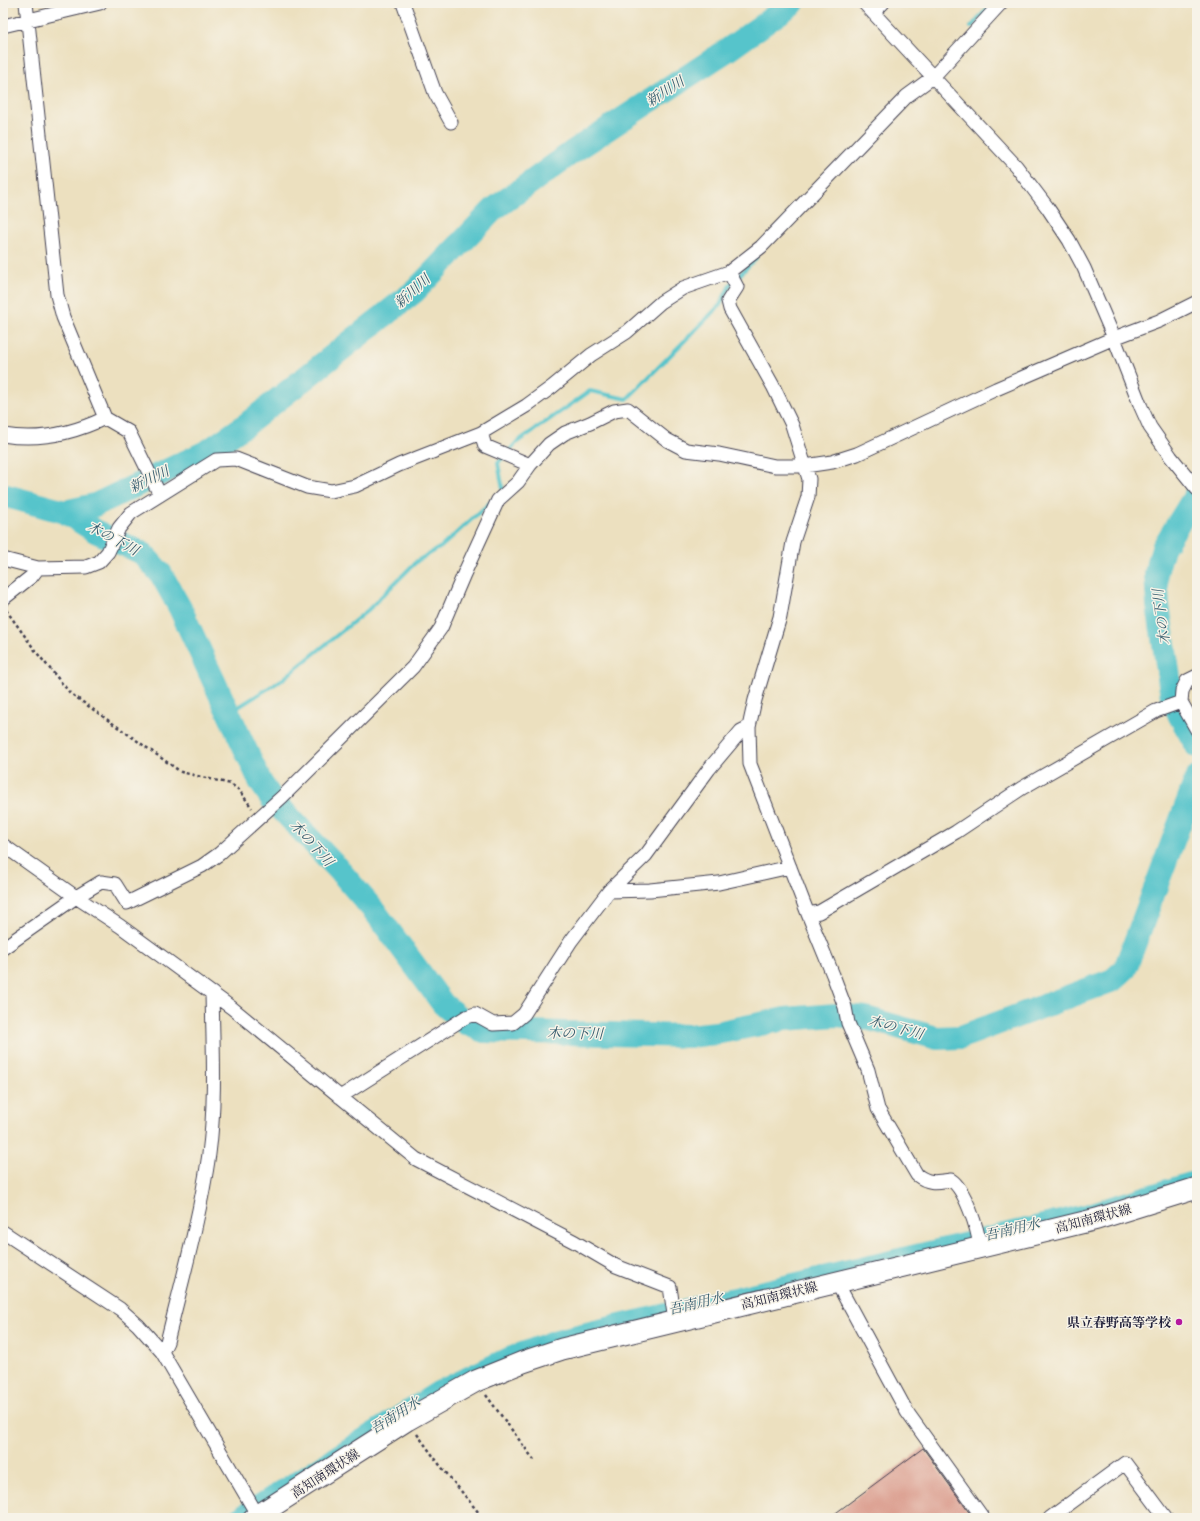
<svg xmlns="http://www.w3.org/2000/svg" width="1200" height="1521" font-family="'Libre Caslon Text','Noto Serif JP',serif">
  <rect width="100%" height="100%" fill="#f7f3e8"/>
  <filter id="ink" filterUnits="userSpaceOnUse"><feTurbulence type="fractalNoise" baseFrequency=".025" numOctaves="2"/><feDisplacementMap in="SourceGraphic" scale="8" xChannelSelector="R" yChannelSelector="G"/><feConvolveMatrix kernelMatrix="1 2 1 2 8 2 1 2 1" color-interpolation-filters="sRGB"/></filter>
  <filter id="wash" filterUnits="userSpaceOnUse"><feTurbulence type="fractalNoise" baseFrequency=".012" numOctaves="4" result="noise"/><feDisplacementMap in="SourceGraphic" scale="16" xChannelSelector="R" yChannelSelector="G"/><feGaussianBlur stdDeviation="0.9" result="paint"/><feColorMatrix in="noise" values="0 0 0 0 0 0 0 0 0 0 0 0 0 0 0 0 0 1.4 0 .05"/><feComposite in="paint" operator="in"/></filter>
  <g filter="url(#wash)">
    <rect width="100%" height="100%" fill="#ece0bf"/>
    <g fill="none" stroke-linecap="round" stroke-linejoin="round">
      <path stroke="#56c4cb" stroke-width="4" d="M971,27L992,3
        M503,490L498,463L517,442L590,391L627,399L720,305L730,285L756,258
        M229,713L283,679L368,610L417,561L441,547L494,499"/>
      <path stroke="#56c4cb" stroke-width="14" d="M232,1518L437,1388L503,1356L556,1336L1085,1211L1197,1177"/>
      <path stroke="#56c4cb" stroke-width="24" d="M1197,493L1163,548L1156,573L1158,605L1172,697L1180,716L1197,746
        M3,495L65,512L95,505L208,451L247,424L415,291L494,209L574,151L729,49L793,3
        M65,512L97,532L142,553L161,574L180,608L261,783L272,799L340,871L376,913L443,1004L465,1023L484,1031L689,1036L716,1033L785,1019L836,1015L866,1018L937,1038L961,1037L1113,980L1125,969L1197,777"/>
    </g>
    <g id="blocks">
      <path fill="#db9e8f" d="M923,1448L973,1518H829Z"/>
    </g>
  </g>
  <g filter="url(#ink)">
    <use href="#blocks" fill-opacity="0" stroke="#403e4f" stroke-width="1"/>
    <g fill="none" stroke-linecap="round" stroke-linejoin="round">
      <g stroke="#403e4f" stroke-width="15">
        <path id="street" d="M26,3L57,295L63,317L105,418L129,432L160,495
          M403,3L435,93L451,122
          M864,3L1016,166L1047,207L1069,240L1084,268L1114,338L1141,407L1150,427L1171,457L1197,489
          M873,13L883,3
          M3,26L100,3
          M729,272L737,287L728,301L730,309L773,386L792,425L809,479L808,497L793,542L780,617L755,700L749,727L750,764L808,914L833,975L845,1007L848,1023L868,1070L878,1109L917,1175C929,1184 936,1182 951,1180C965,1189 978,1229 980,1247
          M481,433L485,446L530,465
          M3,435C38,441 74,433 105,418
          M3,559L38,568L86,567L99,562L108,552L119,528L131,513L216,460L236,459L307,487L331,491L355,486L399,465L481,433L526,406L552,387L591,355L627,332L661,302L683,288L729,272L761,247L907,96L933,77L1001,3
          M3,599L32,576L38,568
          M1197,676L1187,681L1182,691L1181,702L1197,730
          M3,845L76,897L120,926L232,1008L416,1159L575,1242L616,1266L670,1287L675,1321
          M609,891L646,855L709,769L741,731L749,727
          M808,914L819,912L956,832L1022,788L1156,711L1181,702
          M3,948L76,897L101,882L115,884L127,903L202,866L219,854L282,797L413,667L441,628L464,574L498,500L518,482L530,465L549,444L565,433L590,423L614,411L628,409L667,440L686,450L719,454L775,466H805L832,462L857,454L996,389L1114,338L1159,321L1197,302
          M340,1097L466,1017L475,1014L493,1024L513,1023L524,1014L571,941L609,891L650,890L719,883L790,867
          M3,1232L120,1309L138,1325L162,1352L258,1516
          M836,1281L907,1412L983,1518
          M162,1352L167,1342C182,1281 200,1217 209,1154C216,1101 213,1047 212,993
          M1050,1518L1125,1463L1166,1518"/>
      </g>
      <g stroke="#403e4f" stroke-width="23">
        <path id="primary" d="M254,1518L407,1420L476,1381L523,1362L562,1349L1097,1219L1197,1188"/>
      </g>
      <path stroke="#403e4f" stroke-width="2.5" stroke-dasharray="3 3" stroke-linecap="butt" d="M6,610L37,653L70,693L181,772L231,784L239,790L252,808
        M486,1395L534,1460
        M417,1434L439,1464L483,1518"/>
      <use href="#street" stroke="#fff" stroke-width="13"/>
      <use href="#primary" stroke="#fff" stroke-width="21"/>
    </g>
  </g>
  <circle fill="#b5179e" stroke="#f7f3e8" stroke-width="1.5" cx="1179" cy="1322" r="4"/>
  <g text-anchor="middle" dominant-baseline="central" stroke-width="3" stroke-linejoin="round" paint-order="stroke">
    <g font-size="13" fill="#22223b" stroke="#f7f3e8">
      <text transform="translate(1093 1218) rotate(-15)">高知南環状線</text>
      <text transform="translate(779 1295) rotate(-14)">高知南環状線</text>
      <text transform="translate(325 1473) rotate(-33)">高知南環状線</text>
    </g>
    <g font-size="13" font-weight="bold" fill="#22223b" stroke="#f7f3e8" text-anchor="end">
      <text x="1171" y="1322">県立春野高等学校</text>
    </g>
    <g font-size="14" font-style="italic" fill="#345b6d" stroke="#f7f3e8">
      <text transform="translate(665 91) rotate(-33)">新川川</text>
      <text transform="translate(412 291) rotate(-42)">新川川</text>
      <text transform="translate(149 479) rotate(-26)">新川川</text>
      <text transform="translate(113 538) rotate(28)">木の下川</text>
      <text transform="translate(1161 617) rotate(-97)">木の下川</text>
      <text transform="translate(312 843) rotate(48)">木の下川</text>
      <text transform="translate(896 1027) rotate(15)">木の下川</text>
      <text transform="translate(575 1033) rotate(1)">木の下川</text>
      <text transform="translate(1012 1229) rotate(-13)">吾南用水</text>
      <text transform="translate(696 1303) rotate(-13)">吾南用水</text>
      <text transform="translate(395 1415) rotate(-32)">吾南用水</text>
    </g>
  </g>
  <rect width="1200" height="1521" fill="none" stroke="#f7f3e8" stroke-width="16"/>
</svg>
